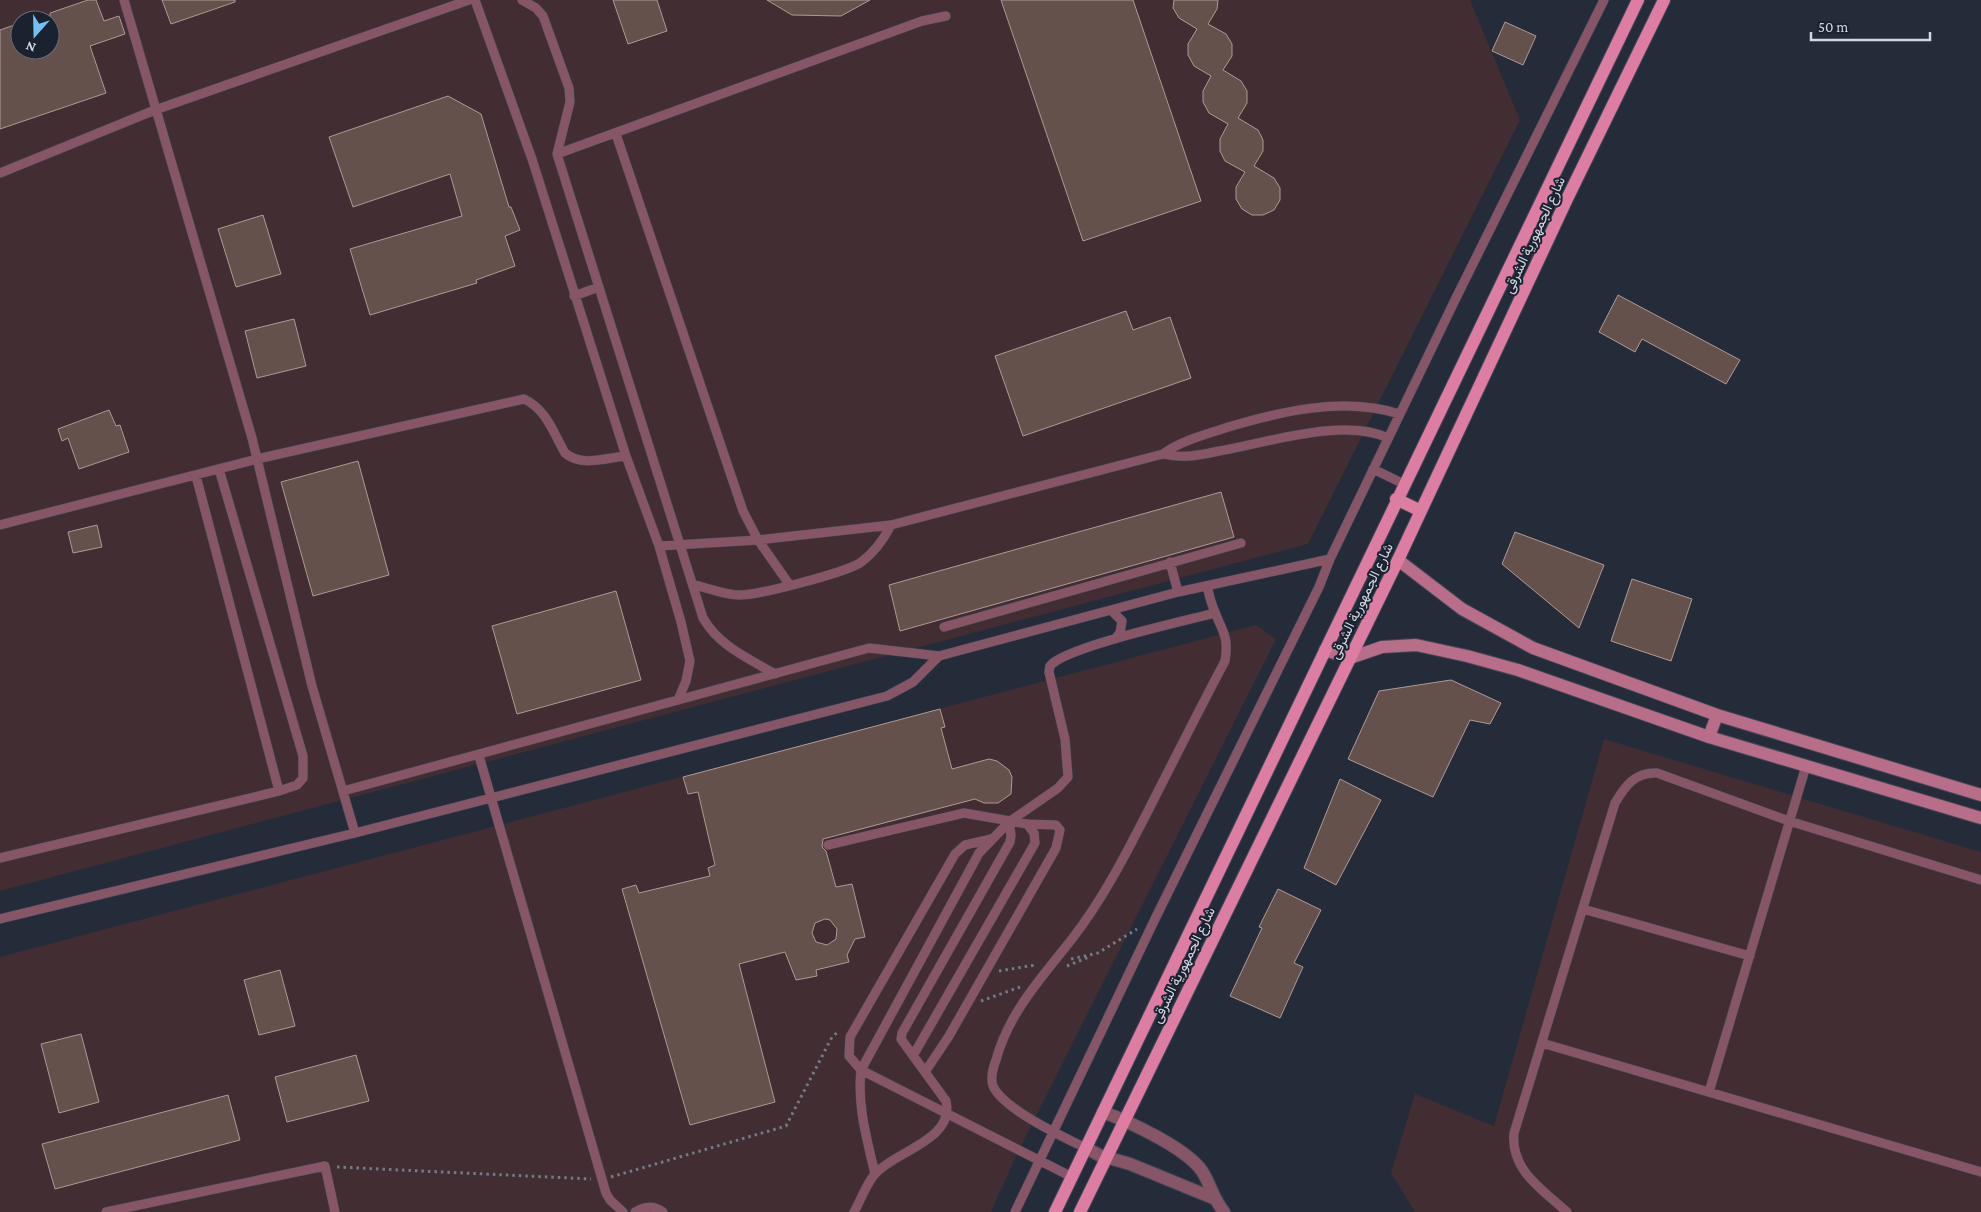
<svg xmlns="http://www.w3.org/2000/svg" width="1981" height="1212" font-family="'Crimson Pro',Vazirmatn,serif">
  <rect width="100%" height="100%" fill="#242c3a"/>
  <path fill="#412d32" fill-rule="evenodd" d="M0,0H1470L1520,120L1308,544L0,891ZM20,20H50V50H20Z
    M1256,625L1276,639L1016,1156L991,1212H0V957Z
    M1604,739L1981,852V1212H1415L1391,1173L1415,1094L1494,1126Z"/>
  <path fill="#65514c" stroke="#b09994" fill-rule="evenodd" d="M88,0H96L104,21L119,16L125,34L90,46L106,93L0,129V30L20,23V50H50V13Z
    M162,0H235V2L171,24Z
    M613,0H657L667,31L628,44Z
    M767,0H870L841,16L792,15Z
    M1001,0H1133L1201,201L1083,241Z
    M1174,0H1218L1217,9L1208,24L1226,34L1232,44V56L1223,70L1241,81L1247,91V103L1238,118L1258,130L1263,140V151L1254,166L1274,178L1280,188V200L1274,210L1263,215H1252L1242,209L1236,199V187L1245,172L1225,161L1220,151V139L1228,124L1209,113L1203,102V91L1211,76L1194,66L1188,55V44L1197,29L1179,18L1173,8Z
    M1505,22L1536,36L1523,65L1492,51Z
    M448,96L481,114L509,207H511L520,230L505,236L515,266L476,280L477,283L370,315L350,249L462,216L450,174L353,207L329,137Z
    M263,215L281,274L236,287L218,229Z
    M1618,295L1740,360L1726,384L1642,339L1635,352L1599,332Z
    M1126,311L1133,330L1170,317L1191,378L1023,436L995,356Z
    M294,319L306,366L257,378L245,331Z
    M109,410L116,426L120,425L129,452L79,469L68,438L62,441L58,429Z
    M358,461L389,575L313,596L281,482Z
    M1221,492L1234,537L900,631L889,585Z
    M97,525L102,547L73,553L68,532Z
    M1515,532L1604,565L1579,628L1502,564Z
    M1632,579L1692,599L1671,661L1611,641Z
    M616,591L641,680L517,714L492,626Z
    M1451,680L1501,703L1490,724L1470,720L1433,797L1348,759L1379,691Z
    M940,709L945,727L941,728L952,769L989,759L997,761L1009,770L1012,777L1011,794L998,803H984L975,799L823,839L822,847L826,851L836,887L852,884L865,937L855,939L847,955L849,962L816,970L817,976L796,980L785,952L739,964L775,1102L690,1125L622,889L636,885L639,893L710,876L708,868L715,865L698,792L688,794L683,777ZM825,919L830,920L837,929L836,939L827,945L816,942L812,933L815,923Z
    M1340,779L1381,800L1336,885L1304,868Z
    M1278,889L1321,910L1294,963L1303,967L1280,1018L1230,996L1262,928L1259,927Z
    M280,970L295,1026L259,1035L244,980Z
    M81,1034L99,1102L59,1113L41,1044Z
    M356,1055L369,1101L287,1122L275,1077Z
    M228,1095L240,1140L55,1189L42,1144Z"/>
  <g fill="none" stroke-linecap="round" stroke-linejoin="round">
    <g stroke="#404855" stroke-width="10">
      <path id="service" d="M124,0L252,438L312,686L355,833
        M475,0L532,159L626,456L659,546L681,622L690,661L686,681L678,700
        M522,0L536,8L543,16L569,88L570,102L557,154L703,618C719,646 748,658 775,674
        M616,134L743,511L758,540L789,584
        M557,154L922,21L946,16
        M0,173L155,110L469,0
        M574,296L599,287
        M1163,454C1183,459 1200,455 1219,451C1266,443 1344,417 1388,438
        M1373,469L1404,484
        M196,476L279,791
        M0,525L257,459L524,399C546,409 553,432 565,453C581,467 606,458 626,456
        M659,546L758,540L891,525L1163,454C1181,441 1201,436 1222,429C1277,412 1343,396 1399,414
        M1170,562L1178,592
        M693,584C708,589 723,594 738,595C757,596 843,573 860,563C874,553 883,541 891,525
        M1111,610L1122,621L1120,633L1115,639
        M944,627L1241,543
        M479,756L606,1193L610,1200L623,1212
        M343,791L869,648L939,656L1178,592L1330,559
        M991,839L965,845L955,854L850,1037L849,1056L861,1070L1072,1177
        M828,845L964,813L1027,824L1034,833L1035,843L914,1054
        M0,858L279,791L297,785L303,778V756L219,469
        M1583,909L1750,956
        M0,919L355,833L887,696L913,682L939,656
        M1542,1043L1981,1172
        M925,1072L949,1036L1056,848L1060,830L1056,825L1027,824
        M1709,1092L1806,766
        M1086,1148C1063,1137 1003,1109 993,1086C990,1078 993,1068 996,1060C1009,1012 1042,977 1072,939C1103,899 1126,854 1149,809C1174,760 1199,710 1225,661C1229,637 1223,633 1215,612C1211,604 1209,594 1207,586
        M875,1174C867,1139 857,1106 861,1070L979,853L1009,822L1058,788L1068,777L1065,739L1049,672L1050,666C1065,647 1185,621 1215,613
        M106,1212L325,1166L335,1212
        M635,1212C645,1206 654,1205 663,1212
        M854,1212C861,1200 866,1184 875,1174C895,1151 955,1140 946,1101L901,1039L902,1033L1010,842L1011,835L1009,822
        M1015,1212L1155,919L1319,587L1330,559L1455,300L1604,0
        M1567,1212C1543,1190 1510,1170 1514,1133L1615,803C1625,786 1635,772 1657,773L1789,821L1981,880"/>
    </g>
    <g stroke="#404855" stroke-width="14">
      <path id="minor" d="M1103,1112C1130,1122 1186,1148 1202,1171C1211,1185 1212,1197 1224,1212
        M1086,1148L1099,1155L1130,1164L1213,1198"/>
    </g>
    <g stroke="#404855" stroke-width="14">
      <path id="secondary" d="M1398,560L1462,609L1533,648L1717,715L1981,795
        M1325,650L1350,658L1382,647L1416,645L1467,656L1518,670L1709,737L1981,818
        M1709,737L1717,715"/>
    </g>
    <g stroke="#404855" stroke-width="14">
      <path id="primary" d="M1396,499L1421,511
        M1055,1212L1638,0
        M1080,1212L1398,560L1567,199L1664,0"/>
    </g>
    <path stroke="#747b87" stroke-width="3" stroke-dasharray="2.5 4" stroke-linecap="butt" d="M1071,959L1098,953L1137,929
      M1067,966L1091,956
      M999,971L1035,965
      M981,1001L1020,987
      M337,1167L591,1179
      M611,1177L786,1126L832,1037L839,1031"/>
    <use href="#service" stroke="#865667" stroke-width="9"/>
    <use href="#minor" stroke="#865667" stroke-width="12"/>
    <use href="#secondary" stroke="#b86d88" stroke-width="12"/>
    <use href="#primary" stroke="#de7da2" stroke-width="12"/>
  </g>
  <g text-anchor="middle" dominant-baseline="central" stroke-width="4" stroke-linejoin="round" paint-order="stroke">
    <g font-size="14" fill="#d2d8e1" stroke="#1a2230">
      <text transform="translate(1534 235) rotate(-65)">شارع الجمهورية الشرقى</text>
      <text transform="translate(1361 601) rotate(-64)">شارع الجمهورية الشرقى</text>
      <text transform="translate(1183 965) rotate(-64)">شارع الجمهورية الشرقى</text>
    </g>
  </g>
  <g transform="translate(35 35) rotate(200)"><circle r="24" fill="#1a2230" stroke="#646b77"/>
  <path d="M0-4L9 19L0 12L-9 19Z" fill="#73c0f6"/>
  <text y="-8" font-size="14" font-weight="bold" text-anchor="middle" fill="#d2d8e1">N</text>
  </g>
  <path d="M1811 32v8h119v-8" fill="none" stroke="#d2d8e1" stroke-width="2.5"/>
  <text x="1818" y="32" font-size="15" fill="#d2d8e1" stroke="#1a2230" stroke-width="4" paint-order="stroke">50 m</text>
</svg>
